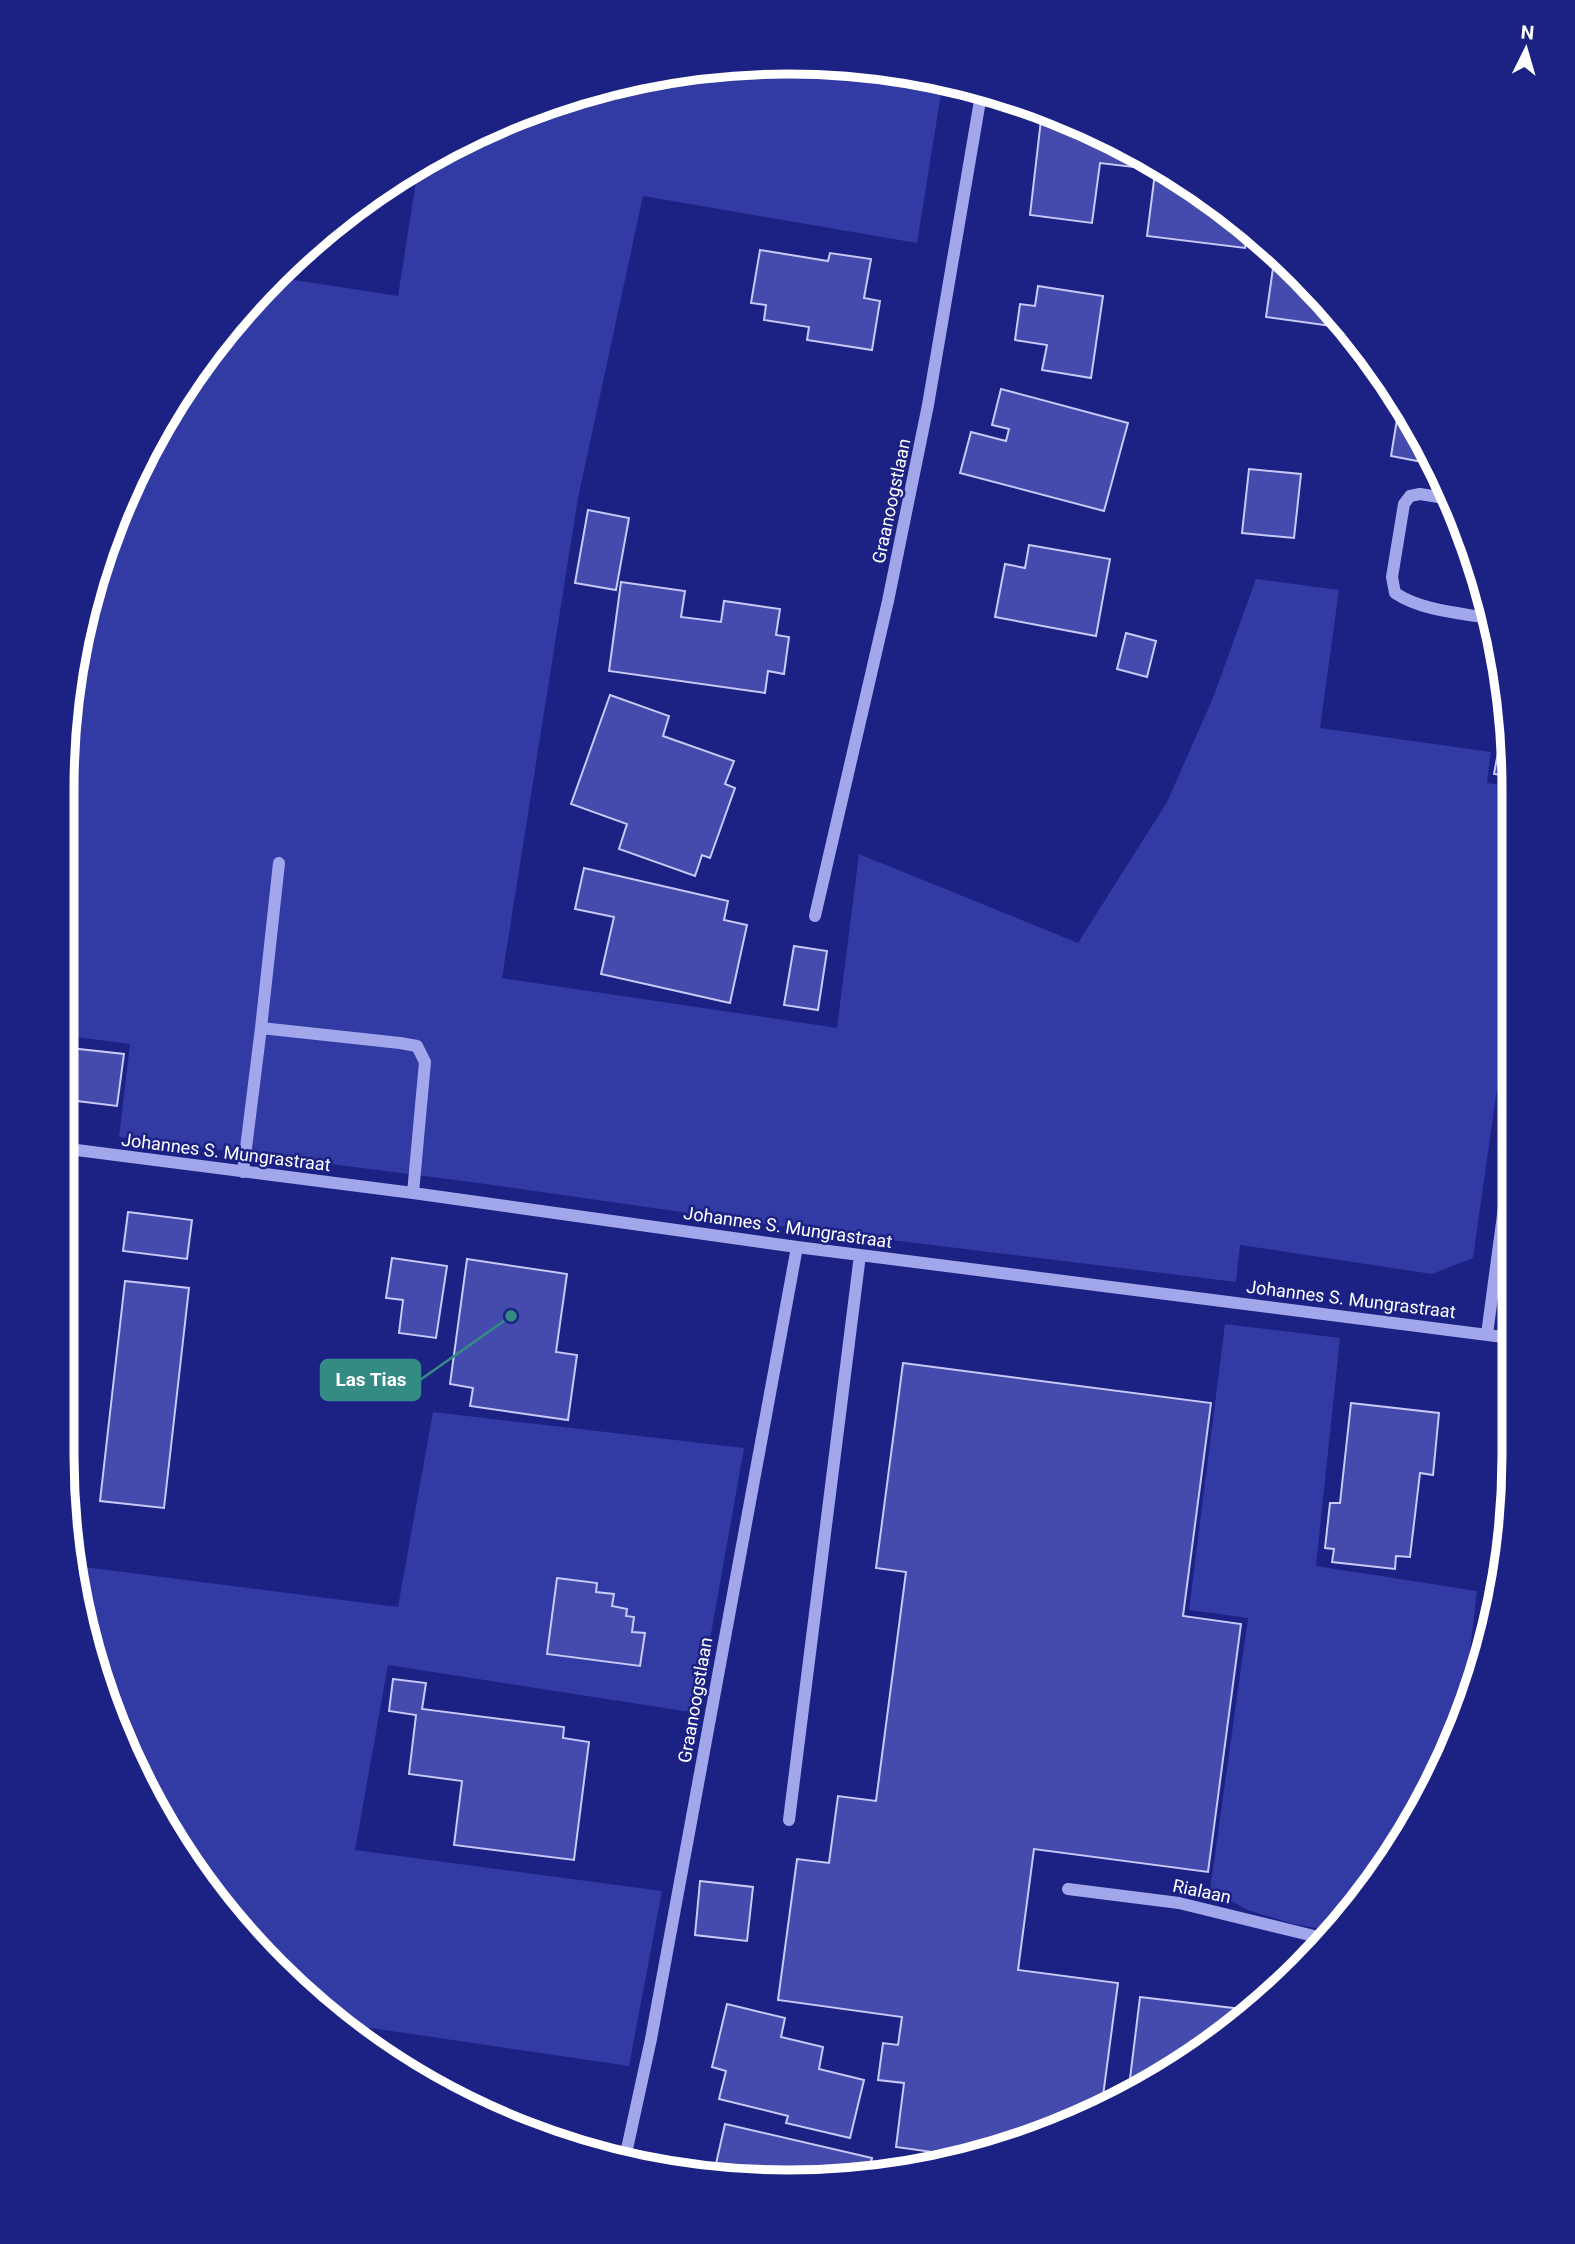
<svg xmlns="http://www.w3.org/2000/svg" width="1575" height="2244" font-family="Roboto,sans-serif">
  <rect width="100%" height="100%" fill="#1c2184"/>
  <path fill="#323aa4" d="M835,63L943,81L917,243L643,196L578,498L502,978L837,1028L859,854L1078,943L1167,802L1213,698L1256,579L1339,590L1320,728L1491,752L1487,783L1508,786L1509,1004L1473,1258L1432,1274L1240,1245L1236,1282L793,1228L471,1182L119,1137L130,1044L61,1035V787L75,645L116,510L158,425L212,345L275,277L398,296L419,162L554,100L632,82L658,86L660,75L692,68Z
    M1225,1324L1340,1338L1316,1566L1477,1591L1463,1712L1439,1777L1364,1898L1333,1931L1293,1924L1248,1910L1210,1890L1248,1618L1189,1610Z
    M433,1412L744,1448L697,1713L388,1665L355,1850L662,1891L629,2066L337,2023L309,2003L183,1860L117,1735L86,1645L76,1566L398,1607Z"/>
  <path fill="#444bad" stroke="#c7caf8" stroke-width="2" d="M1042,111L1108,136L1144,158L1142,168L1100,163L1092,223L1030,215Z
    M1156,165L1229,211L1248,229L1245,248L1147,236Z
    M760,250L828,261L830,253L871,259L864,298L880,301L872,350L807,340L809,327L764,320L766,305L751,303Z
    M1275,254L1333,308L1346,328L1266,317Z
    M1038,286L1103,296L1091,378L1042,370L1047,345L1015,340L1020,304L1035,306Z
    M1001,389L1128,423L1104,511L960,473L971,432L1006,441L1009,429L992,425Z
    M1399,407L1438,465L1391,456Z
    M1249,469L1301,474L1294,538L1242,533Z
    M588,510L629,518L616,590L575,583Z
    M1029,545L1110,559L1096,636L995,617L1005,564L1025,568Z
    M621,582L685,591L681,617L721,622L724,601L780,609L776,635L789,637L784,674L768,671L765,693L609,671Z
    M1126,633L1156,641L1147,677L1117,669Z
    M610,695L669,716L663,736L734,761L725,784L735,788L710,858L702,855L695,876L619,849L627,824L571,804Z
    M1499,747L1508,748V776L1494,774Z
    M584,868L728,901L724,920L747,925L730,1003L601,974L614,917L575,909Z
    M794,946L827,951L818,1010L784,1005Z
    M61,1047L124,1054L117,1106L61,1099Z
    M128,1212L192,1220L187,1259L123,1251Z
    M392,1258L447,1266L436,1338L399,1333L403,1300L386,1298Z
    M467,1259L567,1274L556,1352L577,1355L568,1420L470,1406L473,1388L450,1384Z
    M125,1281L189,1288L164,1508L100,1501Z
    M903,1363L1211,1403L1183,1616L1241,1624L1208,1872L1034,1849L1018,1970L1118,1983L1101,2111L975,2158L896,2147L904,2083L878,2080L883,2043L898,2045L902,2017L778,2000L797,1859L829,1863L838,1796L876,1801L906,1572L876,1568Z
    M1351,1403L1439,1413L1433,1475L1420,1473L1410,1557L1396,1556L1395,1569L1332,1562L1334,1549L1325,1548L1330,1503H1340Z
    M557,1578L597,1583L596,1592L614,1594L612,1606L627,1609L626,1616L634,1617L632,1632L645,1633L640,1666L547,1654Z
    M393,1679L426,1683L422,1709L564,1727L563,1738L589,1742L574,1860L454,1845L462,1781L409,1774L416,1715L389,1711Z
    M700,1881L753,1887L747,1941L695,1935Z
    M1140,1997L1250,2010V2014L1128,2095Z
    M727,2004L785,2018L781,2037L823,2047L819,2069L864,2080L850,2138L786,2123L788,2116L719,2099L726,2071L712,2067Z
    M725,2124L872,2158L868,2176L713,2177Z"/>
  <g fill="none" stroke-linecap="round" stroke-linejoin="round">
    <path stroke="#a2a7eb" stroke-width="12" d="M1451,499L1420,494L1410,496L1404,504L1392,577L1395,593C1422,611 1461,613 1493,619
      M815,916L888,601L928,405L982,89
      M261,1028L279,863
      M61,1148L413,1193L797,1247L1511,1338
      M243,1172L261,1028L400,1043L417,1046L425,1062L413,1193
      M1487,1334L1510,1163
      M1487,1650L1512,1444
      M789,1820L860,1255
      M1068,1889L1179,1903L1326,1939
      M625,2158L651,2039L797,1247"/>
  </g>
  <g text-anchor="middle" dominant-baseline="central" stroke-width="5" stroke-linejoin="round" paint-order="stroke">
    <g font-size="18" fill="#fff" stroke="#1c2184">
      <text transform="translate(891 501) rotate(-78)">Graanoogstlaan</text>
      <text transform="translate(226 1152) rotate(7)">Johannes S. Mungrastraat</text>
      <text transform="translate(788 1227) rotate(8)">Johannes S. Mungrastraat</text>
      <text transform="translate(1351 1299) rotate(7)">Johannes S. Mungrastraat</text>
      <text transform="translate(695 1700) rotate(-80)">Graanoogstlaan</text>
      <text transform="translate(1202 1891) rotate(12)">Rialaan</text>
    </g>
  </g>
  <path d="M0 0H1575V2244H0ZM788 74H788A714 714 0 0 1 1502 788V1456A714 714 0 0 1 788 2170H788A714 714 0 0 1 74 1456V788A714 714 0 0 1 788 74Z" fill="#1c2184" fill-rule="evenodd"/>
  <path fill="none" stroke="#fff" stroke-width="9" d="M788 74H788A714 714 0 0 1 1502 788V1456A714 714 0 0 1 788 2170H788A714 714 0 0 1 74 1456V788A714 714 0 0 1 788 74Z"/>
  <path fill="none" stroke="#338b84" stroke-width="2.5" d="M511 1316L420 1380"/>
  <circle fill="#338b84" stroke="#1c2184" stroke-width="2.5" cx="511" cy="1316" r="7"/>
  <rect fill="#338b84" stroke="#338b84" stroke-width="2.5" x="321" y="1360" width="99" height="40" rx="7"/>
  <g font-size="19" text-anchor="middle" font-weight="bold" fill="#fff">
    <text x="371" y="1386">Las Tias</text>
  </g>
  <g transform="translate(1526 49) rotate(5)" stroke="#1c2184" stroke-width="5" paint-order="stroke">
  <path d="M0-5L12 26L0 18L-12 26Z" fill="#ffffff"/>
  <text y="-10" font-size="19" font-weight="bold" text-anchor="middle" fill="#ffffff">N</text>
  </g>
</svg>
